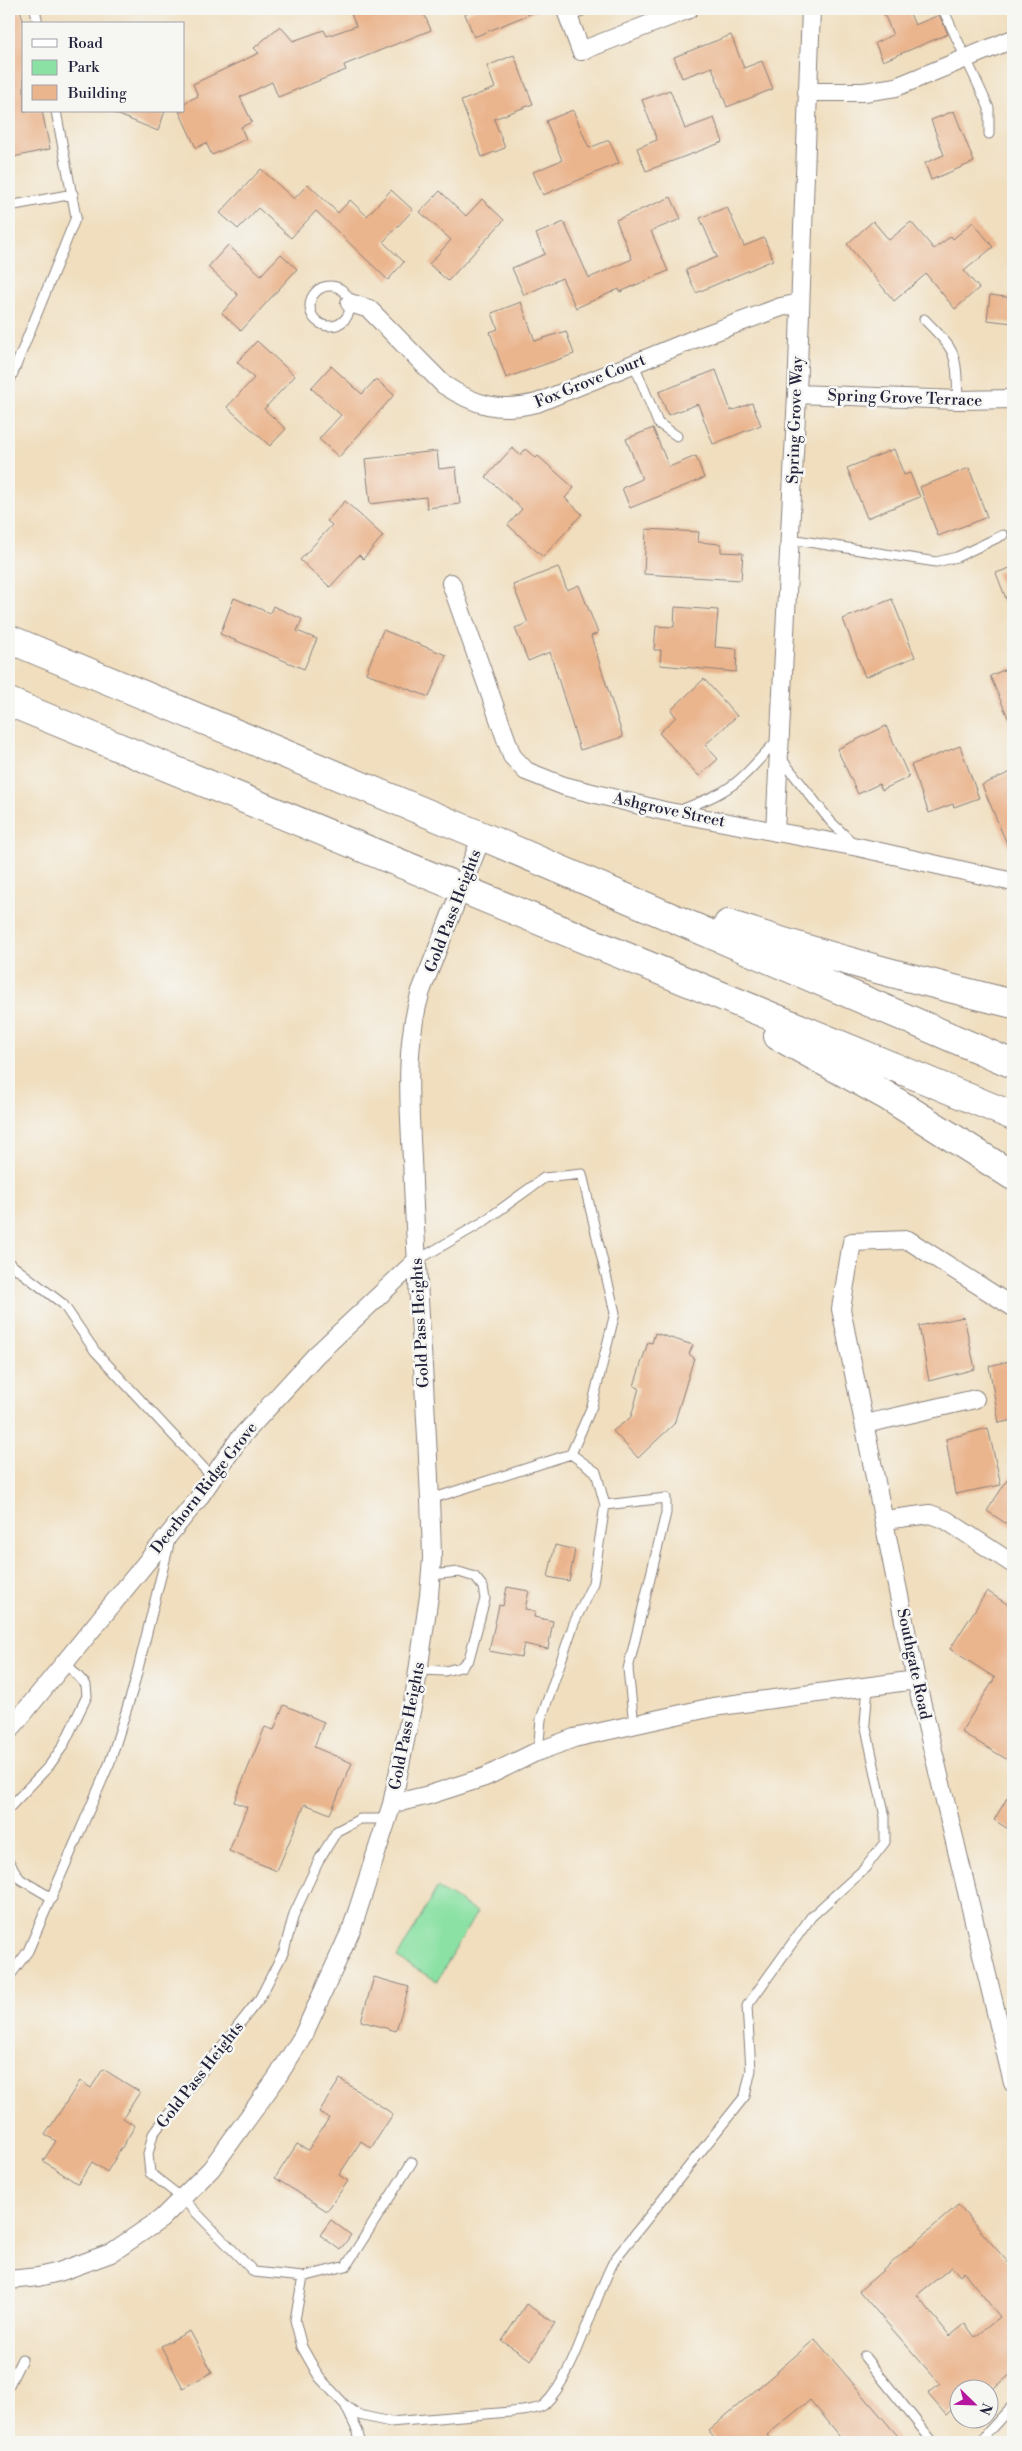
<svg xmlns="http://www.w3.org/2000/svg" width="1022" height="2451" font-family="'Libre Bodoni',serif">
  <rect width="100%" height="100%" fill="#f6f6f2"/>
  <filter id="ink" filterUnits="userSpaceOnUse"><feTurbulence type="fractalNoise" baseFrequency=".02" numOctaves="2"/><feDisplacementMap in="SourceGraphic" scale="10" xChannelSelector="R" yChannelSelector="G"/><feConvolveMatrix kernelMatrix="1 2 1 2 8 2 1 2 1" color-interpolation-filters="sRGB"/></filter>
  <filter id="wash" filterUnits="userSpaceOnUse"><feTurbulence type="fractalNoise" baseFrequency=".0096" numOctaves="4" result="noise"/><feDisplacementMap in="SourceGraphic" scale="20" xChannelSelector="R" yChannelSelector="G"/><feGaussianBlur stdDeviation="1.12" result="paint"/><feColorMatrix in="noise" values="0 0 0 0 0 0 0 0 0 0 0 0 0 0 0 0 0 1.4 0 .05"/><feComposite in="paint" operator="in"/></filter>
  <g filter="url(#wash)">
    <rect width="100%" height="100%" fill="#f0debe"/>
    <path fill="#8be1a4" stroke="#568270" d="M437,1888L477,1912L437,1981L397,1958Z"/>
    <g id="blocks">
      <path fill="#eab48c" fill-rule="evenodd" d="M9,9H20L24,24V111H42L50,149L9,158Z
        M349,9H422L431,30L344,65L346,70L278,97L272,82L240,97L252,122L241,127L246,139L212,155L206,143L196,148L179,111H184V103L198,96L193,84L259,53L254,48L280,26L293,41L324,30L327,36L356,26Z
        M476,9H542L474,37L465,14Z
        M882,9H908L915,25L939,15L948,34L883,61L875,43L893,35Z
        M731,35L744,68L762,61L773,89L727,107L712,67L682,78L674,57Z
        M514,55L533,104L494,119L505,148L482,157L461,101L495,88L487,66Z
        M670,90L685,129L714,118L723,142L646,171L637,148L657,140L642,100Z
        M573,110L589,148L609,140L619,163L543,195L533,172L562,160L546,121Z
        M109,111H165L158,131Z
        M954,111L974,162L931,180L925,163L944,155L931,120Z
        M261,169L294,199L308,184L338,213L350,200L367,216L391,190L413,210L383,242L404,262L388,280L316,211L291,238L258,208L238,229L220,213Z
        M440,191L466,216L482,199L504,220L448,281L429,264L451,240L420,212Z
        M671,197L681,219L651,231L668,271L620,292L619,289L576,308L562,278L524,295L512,268L545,254L536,234L564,222L589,278L632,259L616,220Z
        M727,207L744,246L764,238L773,260L696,293L686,270L717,257L700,218Z
        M873,221L889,240L911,222L934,249L951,236L953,239L973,222L993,247L964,271L979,288L955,309L926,274L894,301L847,244Z
        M228,245L261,275L281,254L297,269L241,331L222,313L238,295L208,267Z
        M990,295L1013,298V323L987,320Z
        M521,302L535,341L566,331L574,354L506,378L490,332L498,329L492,313Z
        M257,341L295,376L264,409L286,429L270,446L227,407L254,378L237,362Z
        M331,366L362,394L376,379L394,395L339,457L319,439L341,415L311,388Z
        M716,370L731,411L752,403L761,425L713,444L698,404L668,415L659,392Z
        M653,428L669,467L696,456L704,478L630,508L622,488L642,479L626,439Z
        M512,448L520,455L525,449L536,458L538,456L574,488L565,498L582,514L543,557L508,525L522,509L486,477Z
        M894,449L904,475L910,473L920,497L867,518L847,468Z
        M437,451L439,469L456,467L460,504L427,508L426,497L370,504L365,459Z
        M969,468L987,517L938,536L920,487Z
        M345,501L383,536L363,559L359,555L330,587L300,560L332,525L327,521Z
        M646,529L699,532L698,542L721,544V552L743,553L741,580L644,574Z
        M558,567L567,590L579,585L598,633L591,636L623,737L580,750L550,652L528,661L515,628L528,623L513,585Z
        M1013,567V614H1012L996,573Z
        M234,598L270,613L273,606L302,619L297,631L317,639L304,669L220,634Z
        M892,599L915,657L865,677L843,619Z
        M675,607L718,610L715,647L737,649L736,672L660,665L661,650H654L656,626L674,627Z
        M383,630L446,655L429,697L366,673Z
        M1013,666V729L990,676Z
        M704,679L737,716L705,745L718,759L699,776L659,733L676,717L671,710Z
        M886,726L909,777L882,790L879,784L858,794L837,749Z
        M960,746L979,798L954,807L953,804L929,813L911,765Z
        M1013,771V858L982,785Z
        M964,1317L975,1369L929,1381L919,1326Z
        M655,1333L693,1345L689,1354L694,1358L674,1424L638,1458L613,1431L631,1417L639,1388L634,1386L648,1342L652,1343Z
        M1013,1360V1420L999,1423L989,1366Z
        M988,1428L1001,1485L955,1494L946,1439Z
        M1013,1471V1528L987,1511Z
        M555,1545L575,1550L569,1581L548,1577Z
        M507,1587L529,1591L525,1609L535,1611L534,1617L553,1621L548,1649L524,1644L521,1657L489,1651L499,1605L503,1606Z
        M987,1591L1013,1608V1763L961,1732L995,1678L950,1649Z
        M284,1705L324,1722L314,1747L352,1763L330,1814L305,1804L277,1871L229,1851L247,1807L234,1802L265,1727L274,1730Z
        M1013,1788V1832L994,1820Z
        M374,1977L409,1987L396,2031L361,2021Z
        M103,2069L140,2092L123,2118L135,2126L107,2172L92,2162L78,2184L43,2161L56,2141L45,2135L80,2081L91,2088Z
        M340,2079L393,2114L371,2148L361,2141L339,2175L348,2181L327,2211L275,2178L297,2144L308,2150L329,2118L319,2112Z
        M958,2205L1013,2268V2372L995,2388H960V2402L946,2415L928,2394L940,2384L859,2291ZM952,2267L960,2276L964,2272L1000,2317L975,2337L965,2324L950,2336L917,2295Z
        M331,2220L351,2235L340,2250L320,2235Z
        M526,2304L555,2323L531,2360L502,2341Z
        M190,2331L212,2372L183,2388L161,2346Z
        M815,2339L903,2442H845L810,2400L767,2435L773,2442H718L708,2431Z"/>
    </g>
  </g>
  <g filter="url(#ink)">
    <use href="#blocks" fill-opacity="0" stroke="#89807c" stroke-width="1"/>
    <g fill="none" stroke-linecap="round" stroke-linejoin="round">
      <g stroke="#89807c" stroke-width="11">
        <path id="service" d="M35,9L38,24
          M943,9L989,108V134
          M9,206L73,194
          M310 306a20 20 0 1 1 40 0a20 20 0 1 1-40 0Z
          M924,319C958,353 956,353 958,400
          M634,364L658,423L677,436
          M9,383L76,217L56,111
          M790,539L936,562L957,557L1003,535
          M780,757L831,822L854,844
          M678,811C700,802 722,795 740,779C754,767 765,752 778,740
          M416,1261L483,1222L544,1178L582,1174L615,1313L592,1406L571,1454
          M9,1263L63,1304L95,1351L213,1478
          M431,1499L571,1454L596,1472L605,1505
          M418,1670L445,1671L461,1667L469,1659L485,1599L483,1587L475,1577L459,1572L431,1575
          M538,1752L541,1719L574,1623L593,1583L605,1505L666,1498V1513L628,1669L634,1725
          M9,1808L49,1766L63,1746L87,1696L86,1685L65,1662
          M388,1819H360L337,1831L320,1858L294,1914L284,1951L260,1998L153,2134L148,2154L150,2173L182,2198L254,2272L303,2277L346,2266L412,2162
          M9,1862L20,1879L52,1898
          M9,1977L28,1951L110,1762L133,1689L170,1540
          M303,2277L295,2320L302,2347L319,2377L346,2406L359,2415L390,2422L522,2411C529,2410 539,2409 544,2405C576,2375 592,2300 615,2259L745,2096L751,2070L747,2006L811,1917L865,1868L885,1842V1817L865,1723L868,1686
          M864,2356L933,2442
          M9,2385L22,2359
          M346,2407L358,2432L360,2442
          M982,2442L988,2432L1013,2405"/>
      </g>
      <g stroke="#89807c" stroke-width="20">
        <path id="minor" d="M577,9L567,13L581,51L689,9
          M807,92H864L896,87L1013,39
          M350,303L369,309L444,385C476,406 499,412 537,403L697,338L781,307L800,303
          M797,394L958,400L1013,399
          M451,583L512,756L526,771L564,786L664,811L858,847L1013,882
          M775,832L797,394L811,9
          M1013,1307L908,1240L852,1242L841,1309L916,1680L1013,2083
          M865,1424L975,1399
          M885,1520L930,1514L946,1520L1013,1564
          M9,1731L198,1499L239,1439L316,1355L416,1261
          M392,1804L429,1795L485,1777L534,1753L574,1738L713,1707L916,1680
          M9,2280L38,2277L59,2272L111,2253L161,2219L211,2169L276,2079L303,2036L352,1928L392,1804L415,1692L429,1596L432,1558C429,1433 418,1308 413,1183C411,1120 402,1052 421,991L482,836"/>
      </g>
      <g stroke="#89807c" stroke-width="30">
        <path id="trunk" d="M9,639L482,836L1013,1064
          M9,702L1013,1116
          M728,924C822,956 917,980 1013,1004
          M778,1036L887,1096L1013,1176"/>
      </g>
      <use href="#service" stroke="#fff" stroke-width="9"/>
      <use href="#minor" stroke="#fff" stroke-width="18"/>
      <use href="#trunk" stroke="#fff" stroke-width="28"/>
    </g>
  </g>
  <g text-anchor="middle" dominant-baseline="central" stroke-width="5" stroke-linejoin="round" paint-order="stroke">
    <g font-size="16" fill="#22223b" stroke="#f6f6f2">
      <text transform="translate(590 381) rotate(-22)">Fox Grove Court</text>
      <text transform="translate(905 398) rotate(2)">Spring Grove Terrace</text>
      <text transform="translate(795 420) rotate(-88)">Spring Grove Way</text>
      <text transform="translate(669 810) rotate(12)">Ashgrove Street</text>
      <text transform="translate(453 911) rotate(-69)">Gold Pass Heights</text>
      <text transform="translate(420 1323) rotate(-93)">Gold Pass Heights</text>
      <text transform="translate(204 1488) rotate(-52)">Deerhorn Ridge Grove</text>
      <text transform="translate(914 1664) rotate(78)">Southgate Road</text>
      <text transform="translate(407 1726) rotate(-79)">Gold Pass Heights</text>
      <text transform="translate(200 2075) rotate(-52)">Gold Pass Heights</text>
    </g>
  </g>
  <rect width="1022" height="2451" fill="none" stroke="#f6f6f2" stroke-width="30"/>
  <rect x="22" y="22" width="162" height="90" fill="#f6f6f2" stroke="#a1a1a9"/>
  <rect x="32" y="39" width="25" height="8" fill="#ffffff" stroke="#a1a1a9"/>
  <text x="68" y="48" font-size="15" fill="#22223b">Road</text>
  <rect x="32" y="60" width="25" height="15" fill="#8be1a4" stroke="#a1a1a9"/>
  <text x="68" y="72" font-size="15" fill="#22223b">Park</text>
  <rect x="32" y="85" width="25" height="15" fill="#eab48c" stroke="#a1a1a9"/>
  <text x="68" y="98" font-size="15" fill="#22223b">Building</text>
  <g transform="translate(974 2404) rotate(113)"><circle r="24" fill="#f6f6f2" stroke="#a1a1a9"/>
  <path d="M0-4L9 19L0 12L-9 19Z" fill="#b5179e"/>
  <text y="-8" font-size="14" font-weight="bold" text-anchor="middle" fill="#22223b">N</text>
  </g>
</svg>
